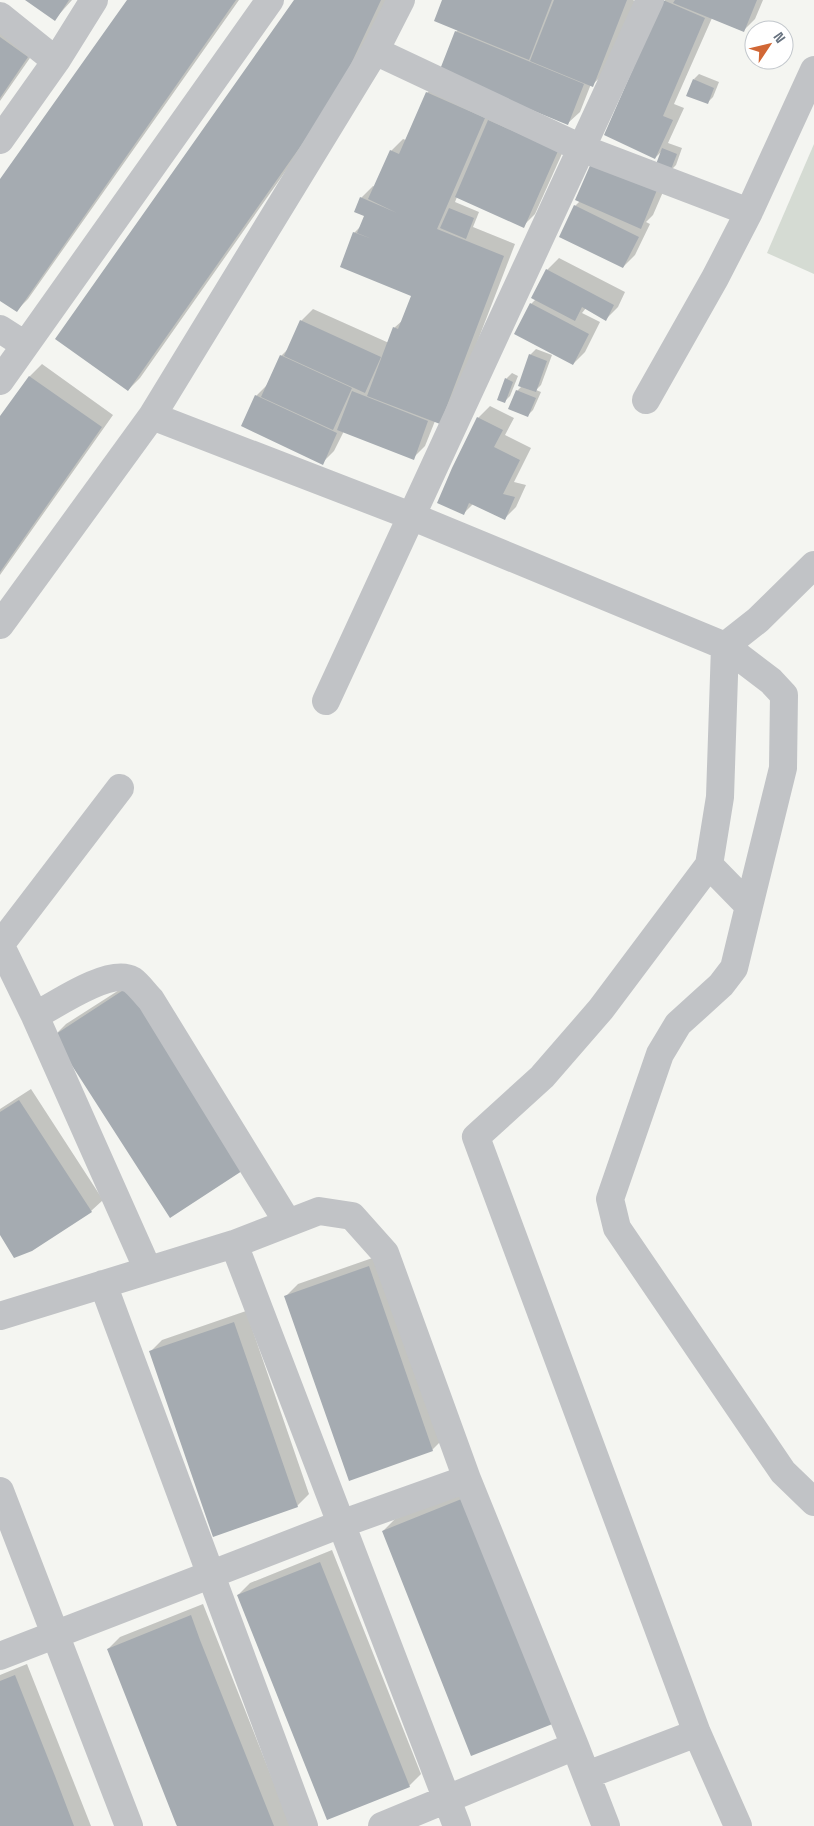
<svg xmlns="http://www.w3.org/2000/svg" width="814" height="1826" font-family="'Space Grotesk',sans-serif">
  <rect width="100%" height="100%" fill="#f4f5f1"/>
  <path fill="#d5dbd3" d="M814,144V274L767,253Z"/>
  <path fill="#0003" d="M28,0H72L55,19Z
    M128,0H239L28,299L16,311L0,299V181Z
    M297,0H389L347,84L140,378L128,390Z
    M444,0H633L636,2L610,68L592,85L591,84L580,112L568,123L456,32L458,30Z
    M665,0H763L755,19L743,31L712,18L674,104L684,108L668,143L682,148L676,165L670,171L663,150L655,158Z
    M0,17L39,45L0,101Z
    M699,74L719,82L713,97L707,103L694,79Z
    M444,76L569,138L535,214L523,226L457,197L455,202L479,212L473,227L515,244L451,410L435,421L425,446L413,458L344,431L334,451L322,463L256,396L268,384L281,356L288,349L301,321L313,309L389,343L394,328L403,320L412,295L354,233L362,225L366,215L361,198L373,186L375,187L391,151L403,139L406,140L427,93Z
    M669,178L653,215L646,222L650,224L635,255L623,267L575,206L580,201Z
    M559,258L625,292L618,307L606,319L586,308L582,313L600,322L585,352L573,364L531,304L536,299L533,298L547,270Z
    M536,349L552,355L541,385L536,390L541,392L533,410L527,416L517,391L522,386L530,355Z
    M42,364L113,415L0,575V418L30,376Z
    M512,373L518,376L510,396L505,401L506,379Z
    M490,406L514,418L505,435L531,448L514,482L526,485L516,507L504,519L473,504L463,514L478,418Z
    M141,976L256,1156L54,1036L66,1024Z
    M31,1089L103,1200L91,1211L0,1233V1109Z
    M381,1255L444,1438L432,1450L286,1296L298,1284Z
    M246,1311L309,1494L297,1506L150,1352L162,1340Z
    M476,1487L472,1754L383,1531L395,1519Z
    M332,1550L421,1774L409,1786L238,1595L250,1583Z
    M203,1604L291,1826H179L108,1649L120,1637Z
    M27,1664L91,1826H0V1675Z"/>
  <path fill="#a5abb1" d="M25,0H69L55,21Z
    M127,0H236L17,312L0,301V179Z
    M294,0H381L336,96L128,391L55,339Z
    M442,0H552L529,60L434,21Z
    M554,0H627L593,87L530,61Z
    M663,0L705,18L663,116L673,120L655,159L604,135Z
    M675,0H757L744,32L673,3Z
    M455,31L584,84L568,125L439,72Z
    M0,37L28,57L0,98Z
    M693,79L714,88L708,104L686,96Z
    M426,92L485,118L437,229L504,256L440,424L367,396L393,327L398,329L411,296L340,267L353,232L372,239L357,233L364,216L354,212L360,197L397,213L368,199L390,150L399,154Z
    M488,120L558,151L524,228L455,197Z
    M662,148L677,154L670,172L655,167Z
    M592,161L657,190L641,229L575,200Z
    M574,205L639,237L623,268L559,237Z
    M449,208L474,218L466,239L440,228Z
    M546,269L614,305L606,321L582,307L575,321L531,298Z
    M530,303L589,334L573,365L514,334Z
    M300,320L381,357L365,393L284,356Z
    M529,354L547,361L536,392L518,386Z
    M280,355L352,388L333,430L261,397Z
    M29,376L102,427L0,572V416Z
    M505,378L513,382L505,403L497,400Z
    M516,390L536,398L528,417L508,409Z
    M352,391L428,421L414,460L337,430Z
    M255,395L337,433L323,465L241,426Z
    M477,417L503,430L494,447L520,460L503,494L515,497L505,520L469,503L464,515L437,503L452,468Z
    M128,987L245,1169L170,1218L53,1036Z
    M19,1100L92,1212L32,1251L14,1258L0,1235V1112Z
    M369,1266L433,1451L349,1481L284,1296Z
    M234,1322L298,1507L213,1537L149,1351Z
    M464,1498L555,1723L471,1756L382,1531Z
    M320,1562L410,1787L327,1820L237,1595Z
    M191,1615L200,1640L274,1826H177L176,1824L107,1649Z
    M15,1675L55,1776L74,1826H0V1681Z"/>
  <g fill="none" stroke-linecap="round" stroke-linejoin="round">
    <path stroke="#c1c3c6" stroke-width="28" d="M0,16L56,61
      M375,51L581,148L749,212L715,278L646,400
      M0,140L56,61L94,0
      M749,212L814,70
      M0,329L25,345
      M0,381L270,0
      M152,416L411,516L725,646L758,620L814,565
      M0,625L152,416L375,51L401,0
      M725,646L720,797L709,865L601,1009L542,1077L476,1137L697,1733L738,1826
      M725,646L771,681L784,695L783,768L749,906
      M326,701L650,0
      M709,865L749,906L734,968L721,985L678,1024L660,1054L610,1199L617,1228L783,1472L814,1502
      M0,944L35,1016L148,1270
      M0,945L120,788
      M35,1016C55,1005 110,967 132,980C139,985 145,994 151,1000L288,1223
      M234,1244L457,1826
      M103,1284L304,1826
      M0,1316L234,1244L319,1211L352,1216L385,1253L467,1479L575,1746L606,1826
      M0,1491L129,1826
      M0,1656L341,1524L467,1479
      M587,1775L697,1733
      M382,1826L575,1746"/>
  </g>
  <g transform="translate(769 45) rotate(55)"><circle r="24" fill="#ffffff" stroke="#c2c7cc"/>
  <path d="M0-4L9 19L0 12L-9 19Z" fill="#d16735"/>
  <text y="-8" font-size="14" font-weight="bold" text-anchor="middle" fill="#67727f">N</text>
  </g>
</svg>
